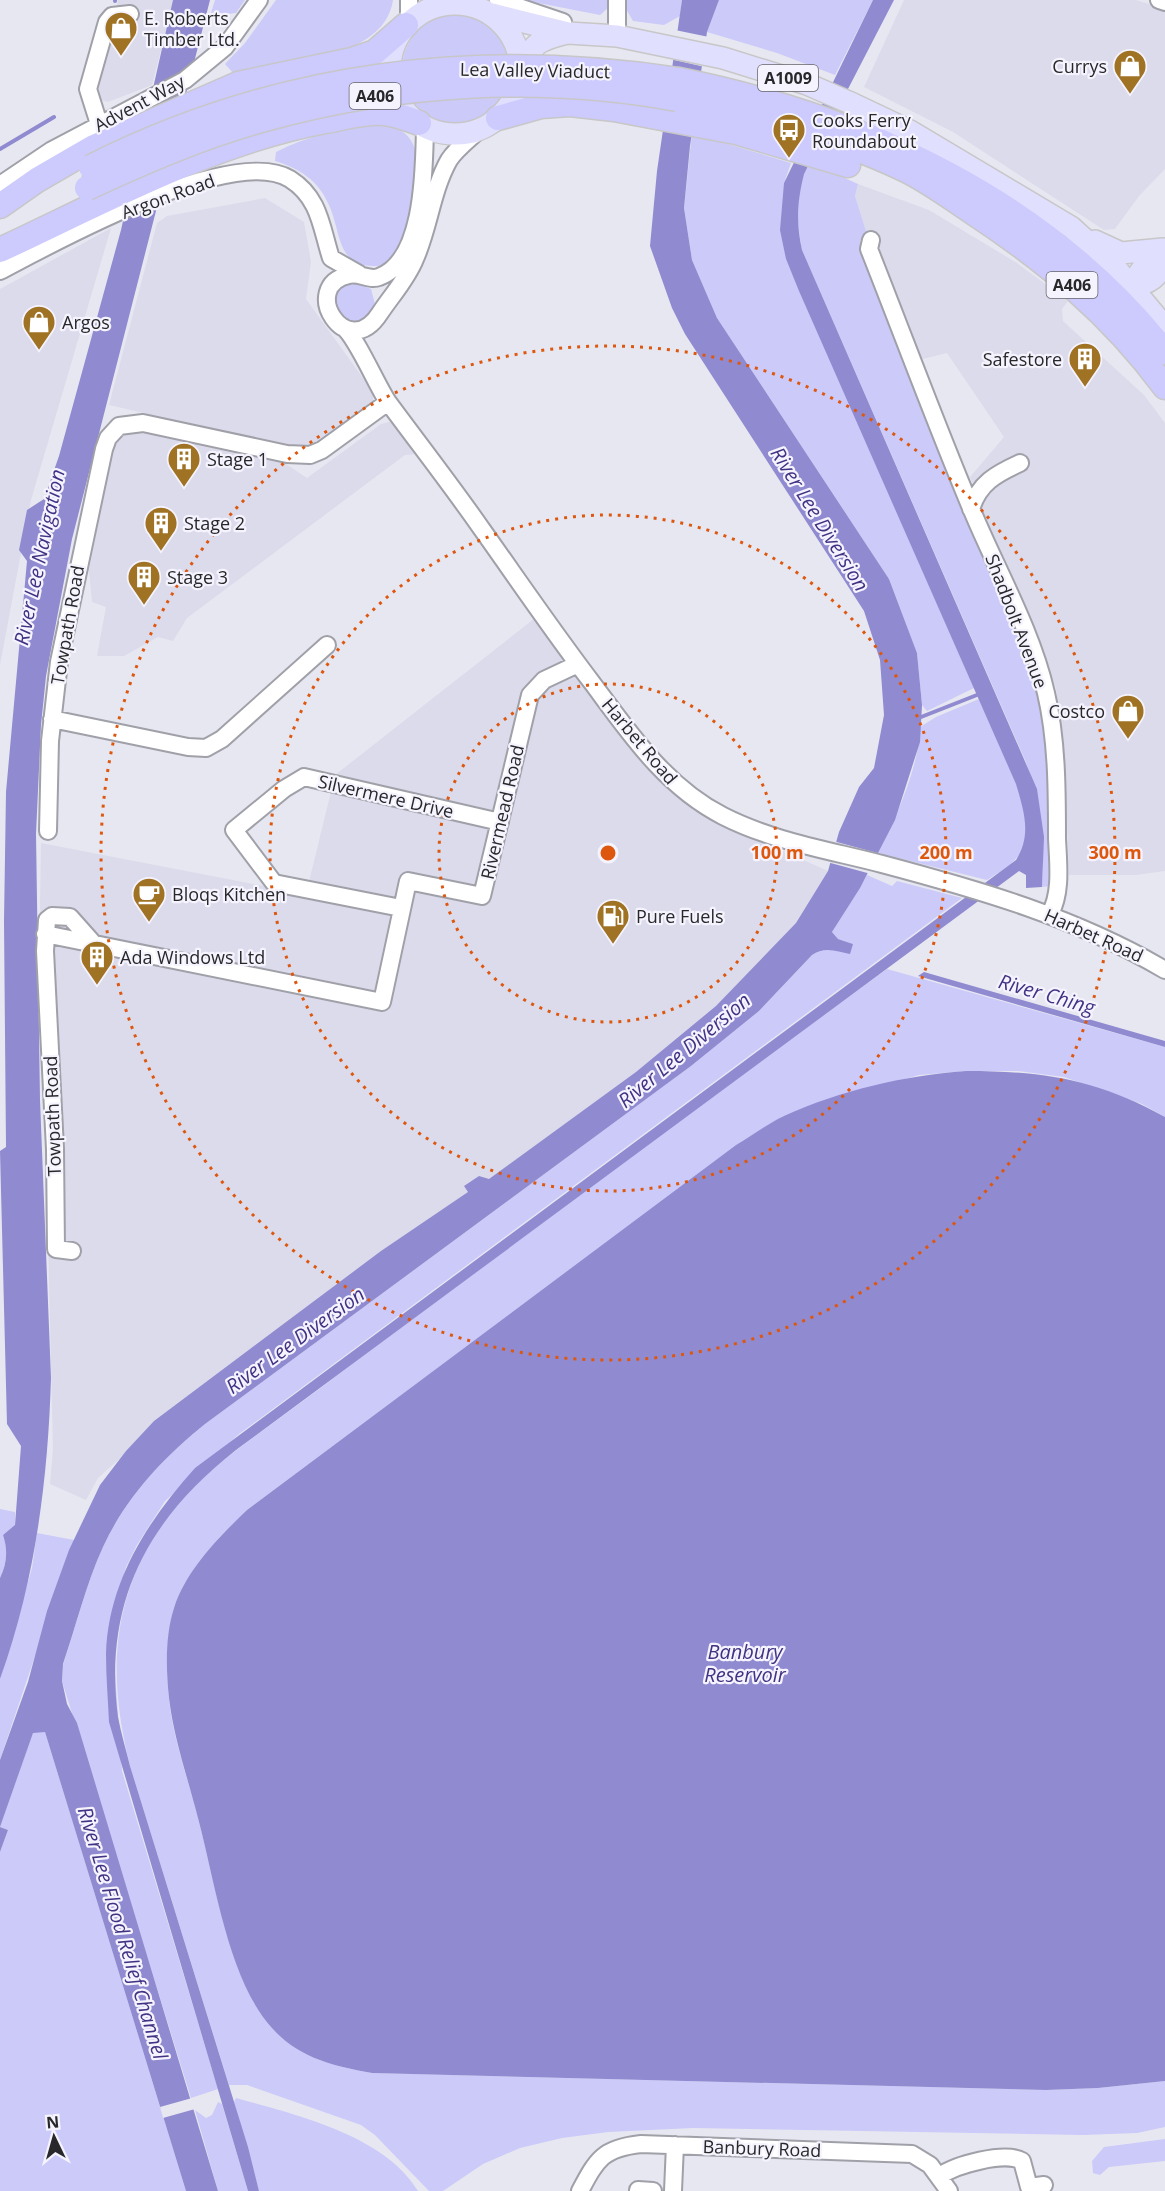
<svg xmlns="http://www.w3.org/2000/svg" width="1165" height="2191" font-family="'Open Sans',sans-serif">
  <rect width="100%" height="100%" fill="#e7e7f1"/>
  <path fill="#dcdbec" d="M118,0H174L152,85L108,102L101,100L96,91Z
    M904,0H1136L1165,9V169L1139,196L1115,229L1104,230L953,132L864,87Z
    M858,184L929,210L1017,263L1068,301L1062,309L1063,321L1144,395L1165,423V871L1136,875H1069L1066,795L1056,688L1004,572L970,477L1004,437L947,353L919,360L875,252L879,244L866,231L855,196Z
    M265,198L304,222L311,262L306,299L373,392V404L311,447H290L109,405L157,223L167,216Z
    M111,228L31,500L0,665V289Z
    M393,421L417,454L405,455L187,618L173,641L158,637L124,656H97L106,607L92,602L89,571L111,454L117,441L125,434L150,433L283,462L307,478L381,424Z
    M535,618L620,728L721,823L828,871L796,924L729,1003L633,1088L169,1415L98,1478L86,1500L50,1484L53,1449L40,902L41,843L306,894L335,775Z"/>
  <path fill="#cccaf9" d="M215,0H245L236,13L210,16Z
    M276,0H393C384,62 279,62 233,73L225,64L245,43Z
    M523,0H609L608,8L600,15Z
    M627,0H682L680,16L664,25L633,21L626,9Z
    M719,0H873L835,75L777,53L707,32Z
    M402 69a54 54 0 1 1 108 0a54 54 0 1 1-108 0Z
    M373,124C387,126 401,126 410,139C431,169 406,240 386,265C334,273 343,233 328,203C317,179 298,168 275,161L276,152C306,136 339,130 373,124Z
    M692,133L791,163L784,183L786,259L974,688L927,711L922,705L917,653L889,579L717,318L692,260L684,208Z
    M813,164L858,184L855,196L866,231L860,241L939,452L986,547L1030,656L1046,713L1052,886L1042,887C1045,841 1042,803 1025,760L802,250C798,231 790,175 813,164Z
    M354,282L371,289L376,308L359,324L341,320L333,299L339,288Z
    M979,699C994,733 1041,817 1022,851C1014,864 999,872 987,880L878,853C896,817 919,768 920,727L936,717Z
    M867,875L892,886L897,881L962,898L239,1434L165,1501L137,1545L126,1567L111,1618L122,1771L218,2089L191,2098L62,1681L63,1665C76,1626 86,1584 103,1547C126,1497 163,1458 205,1424L691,1066L759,1011L812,955C821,948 840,949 853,944L838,939L832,932Z
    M887,969L1165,1047V1117L1142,1104L1064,1077L1018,1071H966L919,1075L782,1117L736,1145L247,1510C219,1537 186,1570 174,1608C166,1636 166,1670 169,1699C173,1739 188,1779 198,1818C214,1878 230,1982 271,2027C298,2058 333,2066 372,2073L1046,2090L1098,2088L1165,2081V2127L1137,2133L1083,2135L693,2128L608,2132L562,2138L520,2148L483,2164L443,2191H429L375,2135L361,2125L247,2085H229L130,1766C110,1685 109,1614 152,1539C185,1483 237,1450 288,1412C331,1381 372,1348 415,1317C572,1201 729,1083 887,969Z
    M0,1509L15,1512V1526L3,1535C8,1550 7,1564 0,1578Z
    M37,1533L74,1540L0,1760V1679L32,1568Z
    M33,1732H45L186,2191H0V1852L8,1830L0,1827Z
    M236,2098C294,2114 385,2135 418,2191H259L234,2102Z
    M218,2102L222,2104L248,2191H218L195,2110L206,2118L212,2115Z
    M1165,2139V2161L1109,2167L1100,2175L1093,2173L1092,2161L1104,2147Z"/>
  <path fill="#908ad0" d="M173,0H210L72,539L46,676L41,725L36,834L40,1100L51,1378C48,1480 35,1582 0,1679V1578C7,1564 8,1550 3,1535L15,1525L21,1446L7,1424L0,1151L6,1147L4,921L6,792L27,561L19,550L27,510L44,499L59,456L121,230Z
    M682,0H719L707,32L690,146L684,208L692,260L717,318L889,579L917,653L922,705L920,742L895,820L860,888L832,932L838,939L853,944L850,954C837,951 824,946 812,955L759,1011L691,1066L205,1424C163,1458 126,1497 103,1547C86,1584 76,1626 63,1664L62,1681L67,1704L77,1723L218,2191H186L45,1732L33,1733L0,1827L8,1830L0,1852V1760L28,1682L47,1611L69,1550L100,1485L126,1451L154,1421L381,1251L468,1192L464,1186L479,1176L489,1179L636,1072L716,1006L796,923L828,871L839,832L859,787L874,768L884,715L880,660L864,611L685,334L672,308L650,246L657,171Z
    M873,0H894L804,174C797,202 796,223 802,250L1037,789L1044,837L1042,887L1026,888V875L1019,871L236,1450C148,1519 103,1602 118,1717C121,1733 126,1750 130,1766L248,2147L259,2191H248L109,1722C108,1700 106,1677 106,1654C108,1581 149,1519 195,1468L1016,860C1032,835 1024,811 1016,784L799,291L786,259L780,230L784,183Z
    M924,972L1165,1041V1047L918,976Z
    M966,1071C1043,1071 1096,1079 1165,1117V2081L1098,2088L1046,2090L372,2073C333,2066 298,2058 271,2027C229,1980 215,1883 199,1822C189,1782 174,1740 169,1698C166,1670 165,1636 174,1608C186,1570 219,1537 247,1510L736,1145C752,1136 767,1124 784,1116C842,1090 902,1076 966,1071Z"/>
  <path fill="#e7e7f1" d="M675,30L709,37L705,67L670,59Z
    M833,841L881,854L871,874L827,862Z
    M192,2098L195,2109L163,2118L160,2107Z"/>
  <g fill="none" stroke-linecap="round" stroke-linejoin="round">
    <path stroke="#908ad0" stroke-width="4" d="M115,1V0
      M0,149L54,117
      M916,719L982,693"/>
    <g stroke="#a0a0a9" stroke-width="20">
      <path id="minor" d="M409,0V21
        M464,0L471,5
        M498,0L563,22
        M617,0V36
        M1159,0L1165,2
        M99,124L88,89L107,22L112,16L130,14
        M425,127C424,167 425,260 379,277C369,281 359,272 349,275C298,286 347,365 380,313C392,295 407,279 415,259C429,228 432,190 449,160C457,148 471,138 481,128
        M0,185L52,150L185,80L225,47L259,0
        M871,240L869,249C903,335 935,422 971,508C996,569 1031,628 1046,693C1057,740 1057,790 1057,838C1058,863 1062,892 1050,914
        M0,271C57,241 233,144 290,179C320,198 321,227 331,258L359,274
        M343,327C356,336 376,384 388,402C419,444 451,485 481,528C518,580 554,633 593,684C630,734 666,787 723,816C772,841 828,850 882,864C980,890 1077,918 1165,970
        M971,509C979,483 996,474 1020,463
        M52,719L188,747L206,748L222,739L327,645
        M48,831L50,741L59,662L104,449L108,438L119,426L143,423L287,454L310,455L322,450L388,402
        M401,908L274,883L234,830L284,789L304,777L500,822
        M45,934L382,1002L408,881L482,896L530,695L544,680L578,664
        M72,1251L56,1249L55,1149L45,951L47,920L52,916L70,917L94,944
        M940,2176C955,2165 1005,2151 1022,2161L1029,2187L1044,2185
        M638,2190L653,2191
        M580,2191C597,2159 603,2148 641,2144L912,2154L930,2165L949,2191
        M673,2191L675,2145"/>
    </g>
    <g stroke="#c7c7c8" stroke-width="24">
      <path id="major" d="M390 69a65 65 0 1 1 130 0a65 65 0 1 1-130 0Z
        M492,14L568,33L617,36L723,58L807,84L853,104L910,131L1071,227L1114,266L1165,327
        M521,72C532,43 538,40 567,33
        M1095,241L1121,253L1163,249
        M1132,286C1149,284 1159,277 1165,260
        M1127,291L1147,262L1163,249"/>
    </g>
    <g stroke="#c7c7c8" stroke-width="27">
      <path id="highway" d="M679,80C864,117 1046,201 1165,352
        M677,99C754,114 835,136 906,170C930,182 950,197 971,211C1047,261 1111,314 1165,387
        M498,118L541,106L570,104L614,109L736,132L848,165
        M0,206L37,180L94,147L238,84L352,60L375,52L406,25
        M0,250C105,201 210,143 325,121C344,118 365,111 384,113C396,114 408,119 419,123"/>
    </g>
    <use href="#minor" stroke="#fff" stroke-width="16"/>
    <use href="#major" stroke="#e1dffe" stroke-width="21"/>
    <use href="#highway" stroke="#cdcafe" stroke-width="24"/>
    <g stroke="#c7c7c8" stroke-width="27" stroke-linecap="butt">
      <path id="highway-bridge" d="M91,167C276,74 475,49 679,80
        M87,188C145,161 203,136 265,119C397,82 542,74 677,99"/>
    </g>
    <use href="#highway-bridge" stroke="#cdcafe" stroke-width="24"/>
  </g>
  <g fill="none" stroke="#de570e" stroke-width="3" stroke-dasharray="3 6">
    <circle cx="608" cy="853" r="169"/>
    <circle cx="608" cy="853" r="338"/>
    <circle cx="608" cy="853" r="507"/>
  </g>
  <defs>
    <g id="shop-pin" transform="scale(1.725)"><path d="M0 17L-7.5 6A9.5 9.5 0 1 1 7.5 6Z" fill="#a07224" stroke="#f5f4fe"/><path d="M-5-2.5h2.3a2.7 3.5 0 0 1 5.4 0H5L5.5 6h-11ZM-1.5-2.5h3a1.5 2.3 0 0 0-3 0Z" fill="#fff"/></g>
    <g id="bus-pin" transform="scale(1.725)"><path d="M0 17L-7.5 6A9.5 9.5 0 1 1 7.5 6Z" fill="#a07224" stroke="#f5f4fe"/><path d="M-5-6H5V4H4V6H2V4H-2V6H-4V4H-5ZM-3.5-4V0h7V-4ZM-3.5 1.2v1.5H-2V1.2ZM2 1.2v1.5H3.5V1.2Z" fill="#fff"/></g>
    <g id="building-pin" transform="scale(1.725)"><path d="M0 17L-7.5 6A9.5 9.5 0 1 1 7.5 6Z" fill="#a07224" stroke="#f5f4fe"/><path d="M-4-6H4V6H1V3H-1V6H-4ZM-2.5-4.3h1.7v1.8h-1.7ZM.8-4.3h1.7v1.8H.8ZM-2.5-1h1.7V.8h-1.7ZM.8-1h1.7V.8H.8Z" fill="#fff"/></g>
    <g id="cafe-pin" transform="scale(1.725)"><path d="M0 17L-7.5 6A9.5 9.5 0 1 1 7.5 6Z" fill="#a07224" stroke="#f5f4fe"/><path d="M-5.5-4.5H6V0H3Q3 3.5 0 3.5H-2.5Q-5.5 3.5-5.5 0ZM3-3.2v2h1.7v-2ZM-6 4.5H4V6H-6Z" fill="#fff"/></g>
    <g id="fuel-pin" transform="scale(1.725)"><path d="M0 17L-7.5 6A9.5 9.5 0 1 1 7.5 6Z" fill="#a07224" stroke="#f5f4fe"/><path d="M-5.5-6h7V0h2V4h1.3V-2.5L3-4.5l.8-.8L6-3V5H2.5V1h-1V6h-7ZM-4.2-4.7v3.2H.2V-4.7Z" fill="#fff"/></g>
  </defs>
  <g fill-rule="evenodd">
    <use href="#shop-pin" x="121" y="28"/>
    <use href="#shop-pin" x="1130" y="66"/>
    <use href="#bus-pin" x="789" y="130"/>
    <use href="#shop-pin" x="39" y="322"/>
    <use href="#building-pin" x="1085" y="359"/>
    <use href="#building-pin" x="184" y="459"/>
    <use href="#building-pin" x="161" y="523"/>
    <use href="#building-pin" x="144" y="577"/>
    <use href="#shop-pin" x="1128" y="711"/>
    <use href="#cafe-pin" x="149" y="894"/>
    <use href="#fuel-pin" x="613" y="916"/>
    <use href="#building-pin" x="97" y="957"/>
  </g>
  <g text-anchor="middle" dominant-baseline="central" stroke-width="4.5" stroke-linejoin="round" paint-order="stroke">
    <g fill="#f5f4fe" stroke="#66656a" stroke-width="1.5">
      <rect x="758" y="65" width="60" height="26" rx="4.5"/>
      <rect x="349.5" y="83" width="51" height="26" rx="4.5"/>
      <rect x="1046.5" y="272" width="51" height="26" rx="4.5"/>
    </g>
    <g font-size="16" font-weight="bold" fill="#28282b">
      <text x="788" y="78">A1009</text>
      <text x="375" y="96">A406</text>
      <text x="1072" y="285">A406</text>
    </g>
    <g font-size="18" fill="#28282b" stroke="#f5f4fe" text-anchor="start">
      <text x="144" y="18">E. Roberts<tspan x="144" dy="21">Timber Ltd.</tspan></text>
      <text x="1107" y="66" text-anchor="end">Currys</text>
      <text x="812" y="120">Cooks Ferry<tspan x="812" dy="21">Roundabout</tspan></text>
      <text x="62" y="322">Argos</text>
      <text x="1062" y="359" text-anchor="end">Safestore</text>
      <text x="207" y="459">Stage 1</text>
      <text x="184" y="523">Stage 2</text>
      <text x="167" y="577">Stage 3</text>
      <text x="1105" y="711" text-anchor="end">Costco</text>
      <text x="172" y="894">Bloqs Kitchen</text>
      <text x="636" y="916">Pure Fuels</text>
      <text x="120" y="957">Ada Windows Ltd</text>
    </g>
    <g font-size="18" fill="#28282b" stroke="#f5f4fe">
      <text transform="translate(535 70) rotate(1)">Lea Valley Viaduct</text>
      <text transform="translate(139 103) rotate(-28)">Advent Way</text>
      <text transform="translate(168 196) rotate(-20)">Argon Road</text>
      <text transform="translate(1017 621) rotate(69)">Shadbolt Avenue</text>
      <text transform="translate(67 625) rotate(-80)">Towpath Road</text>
      <text transform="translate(640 741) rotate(50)">Harbet Road</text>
      <text transform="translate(386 796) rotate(13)">Silvermere Drive</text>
      <text transform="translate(502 812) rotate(-77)">Rivermead Road</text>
      <text transform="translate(1094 935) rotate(24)">Harbet Road</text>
      <text transform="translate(52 1116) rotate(-92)">Towpath Road</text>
      <text transform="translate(762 2148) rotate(2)">Banbury Road</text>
    </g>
    <g font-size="20" font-style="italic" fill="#423284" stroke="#f5f4fe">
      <text transform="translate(820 519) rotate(58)">River Lee Diversion</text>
      <text transform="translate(39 557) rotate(-78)">River Lee Navigation</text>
      <text transform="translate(1047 994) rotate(16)">River Ching</text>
      <text transform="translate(684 1050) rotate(-40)">River Lee Diversion</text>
      <text transform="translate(295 1340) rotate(-36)">River Lee Diversion</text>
      <text x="745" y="1651">Banbury<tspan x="745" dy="23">Reservoir</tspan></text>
      <text transform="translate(123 1933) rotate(73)">River Lee Flood Relief Channel</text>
    </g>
  </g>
  <circle cx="608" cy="853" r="9" fill="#de570e" stroke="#f5f4fe" stroke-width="3"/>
  <g font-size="18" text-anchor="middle" font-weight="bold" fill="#de570e" stroke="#f5f4fe" stroke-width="4.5" stroke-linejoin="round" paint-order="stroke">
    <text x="777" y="859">100 m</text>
    <text x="946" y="859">200 m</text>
    <text x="1115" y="859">300 m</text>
  </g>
  <g transform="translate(54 2137) rotate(355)" stroke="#f5f4fe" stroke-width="4.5" paint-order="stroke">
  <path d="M0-4.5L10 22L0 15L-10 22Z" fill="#28282b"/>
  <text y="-9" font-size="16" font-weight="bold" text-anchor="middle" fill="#28282b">N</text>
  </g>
</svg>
